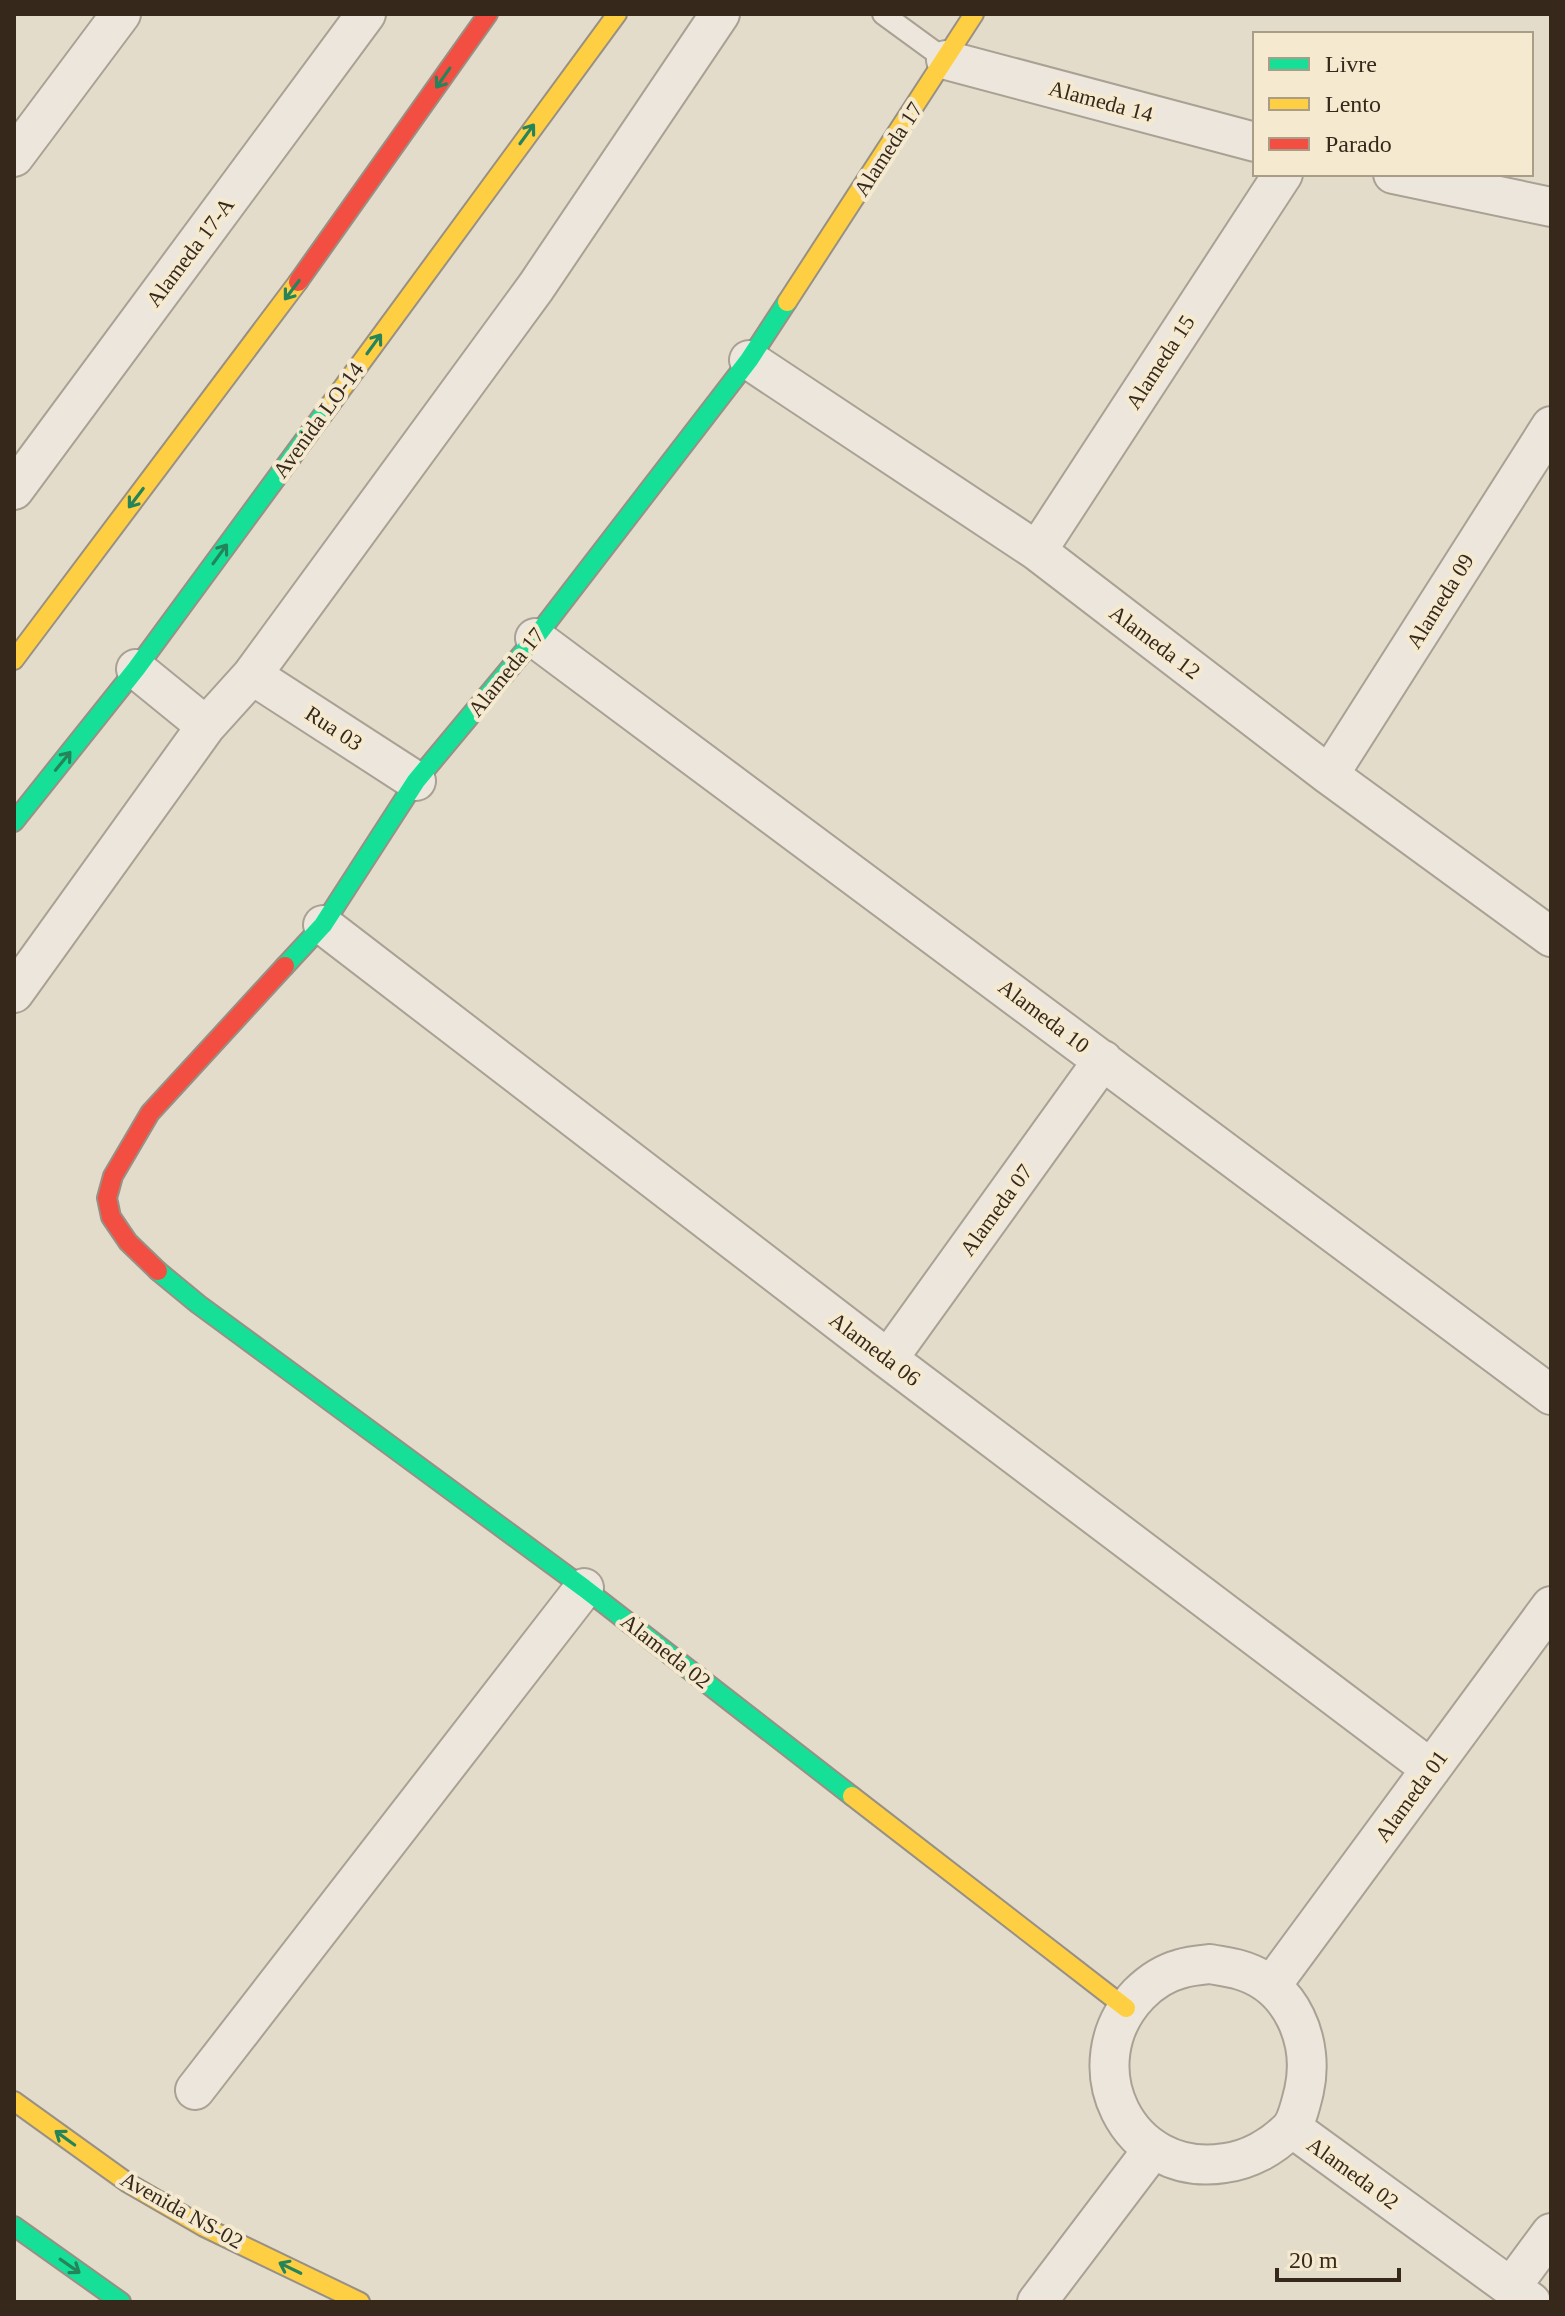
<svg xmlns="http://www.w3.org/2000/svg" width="1565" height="2316" font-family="'Times New Roman',serif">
  <rect width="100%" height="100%" fill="#e4dcca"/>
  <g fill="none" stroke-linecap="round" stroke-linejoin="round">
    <g stroke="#a9a194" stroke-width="24">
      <path id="lane" d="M883,14L946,60"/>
    </g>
    <g stroke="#a9a194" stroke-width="42">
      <path id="street" d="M946,60L1255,142
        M14,157L121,14
        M1393,174L1551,207
        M749,360L1037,551L1329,775L1551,937
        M14,490L366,14
        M1037,551L1283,174
        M535,638L1551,1395
        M136,669L206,726
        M252,675L416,781
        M1329,775L1551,426
        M323,925L888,1359L1431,1769
        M14,993L206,726L252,675L536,287L720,14
        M888,1359L1103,1060
        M1210,1964C1220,1966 1230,1967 1240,1970C1292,1985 1315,2042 1304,2091C1301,2103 1297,2122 1289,2130C1272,2147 1249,2160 1225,2163C1127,2179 1072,2064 1139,1994C1150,1983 1165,1973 1180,1969C1189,1966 1200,1965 1210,1964Z
        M1271,1986L1551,1606
        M195,2090L584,1588
        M1292,2128L1531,2302
        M1511,2287L1551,2233
        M1037,2302L1153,2149"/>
    </g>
    <g stroke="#989084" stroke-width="22">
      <path id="fast" d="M14,822L136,669L330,405
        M285,966L323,925L416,781L535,638L749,360L787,302
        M158,1271L198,1304L584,1588L852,1796
        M14,2226L121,2302"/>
    </g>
    <g stroke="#989084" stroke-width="22">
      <path id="slow" d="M787,302L974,14
        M330,405L617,14
        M14,660L298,282
        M852,1796L1126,2008
        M14,2101L128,2183L204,2227L360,2302"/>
    </g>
    <g stroke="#989084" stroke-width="22">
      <path id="jam" d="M298,282L488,14
        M158,1271L128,1242L111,1217L107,1198L113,1176L150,1113L285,966"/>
    </g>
    <use href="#lane" stroke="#ece6dc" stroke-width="20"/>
    <use href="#street" stroke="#ece6dc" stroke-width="38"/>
    <use href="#fast" stroke="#16e098" stroke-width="18"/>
    <use href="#slow" stroke="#ffcf43" stroke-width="18"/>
    <use href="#jam" stroke="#f24e42" stroke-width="18"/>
  </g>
  <defs><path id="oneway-shaft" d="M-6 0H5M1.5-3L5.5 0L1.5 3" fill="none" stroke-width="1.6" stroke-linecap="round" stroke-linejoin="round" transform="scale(2)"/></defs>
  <g stroke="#26845a">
    <use href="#oneway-shaft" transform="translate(443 78) rotate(125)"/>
    <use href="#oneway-shaft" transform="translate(527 134) rotate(-54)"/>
    <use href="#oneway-shaft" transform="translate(292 290) rotate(127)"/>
    <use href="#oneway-shaft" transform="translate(374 344) rotate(-54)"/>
    <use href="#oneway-shaft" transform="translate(136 498) rotate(127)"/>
    <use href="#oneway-shaft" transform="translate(220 554) rotate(-54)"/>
    <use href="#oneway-shaft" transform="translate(63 761) rotate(-51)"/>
    <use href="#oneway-shaft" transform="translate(65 2138) rotate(-144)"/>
    <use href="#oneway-shaft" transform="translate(70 2266) rotate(35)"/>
    <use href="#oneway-shaft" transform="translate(290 2268) rotate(-154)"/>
  </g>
  <g text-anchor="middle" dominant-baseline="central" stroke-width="8" stroke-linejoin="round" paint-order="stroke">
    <g font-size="22" fill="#36291c" stroke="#f5ead0">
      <text transform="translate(1101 101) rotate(15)">Alameda 14</text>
      <text transform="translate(888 149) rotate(-57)">Alameda 17</text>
      <text transform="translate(190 252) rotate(-53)">Alameda 17-A</text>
      <text transform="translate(1160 362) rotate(-57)">Alameda 15</text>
      <text transform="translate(318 420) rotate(-54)">Avenida LO-14</text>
      <text transform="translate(1440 601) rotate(-58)">Alameda 09</text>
      <text transform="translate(1155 642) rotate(37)">Alameda 12</text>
      <text transform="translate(506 672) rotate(-51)">Alameda 17</text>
      <text transform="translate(334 728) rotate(33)">Rua 03</text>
      <text transform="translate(1044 1016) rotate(37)">Alameda 10</text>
      <text transform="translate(996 1210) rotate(-54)">Alameda 07</text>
      <text transform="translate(875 1349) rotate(37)">Alameda 06</text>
      <text transform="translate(666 1651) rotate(38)">Alameda 02</text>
      <text transform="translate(1411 1796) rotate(-54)">Alameda 01</text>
      <text transform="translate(1353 2173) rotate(36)">Alameda 02</text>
      <text transform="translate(182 2210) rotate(29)">Avenida NS-02</text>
    </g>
  </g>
  <rect width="1565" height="2316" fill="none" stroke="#36291c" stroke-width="32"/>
  <rect x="1253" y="32" width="280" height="144" fill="#f5ead0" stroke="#a99d88" stroke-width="2"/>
  <rect x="1269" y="58" width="40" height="12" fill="#16e098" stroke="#a99d88" stroke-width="2"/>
  <text x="1325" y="72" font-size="24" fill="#36291c">Livre</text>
  <rect x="1269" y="98" width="40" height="12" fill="#ffcf43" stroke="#a99d88" stroke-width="2"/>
  <text x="1325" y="112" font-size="24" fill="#36291c">Lento</text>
  <rect x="1269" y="138" width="40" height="12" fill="#f24e42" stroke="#a99d88" stroke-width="2"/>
  <text x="1325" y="152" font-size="24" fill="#36291c">Parado</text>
  <path d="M1277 2268v12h122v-12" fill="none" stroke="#36291c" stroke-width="4"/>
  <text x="1289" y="2268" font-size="24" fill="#36291c" stroke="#f5ead0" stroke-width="6" paint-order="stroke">20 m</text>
</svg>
